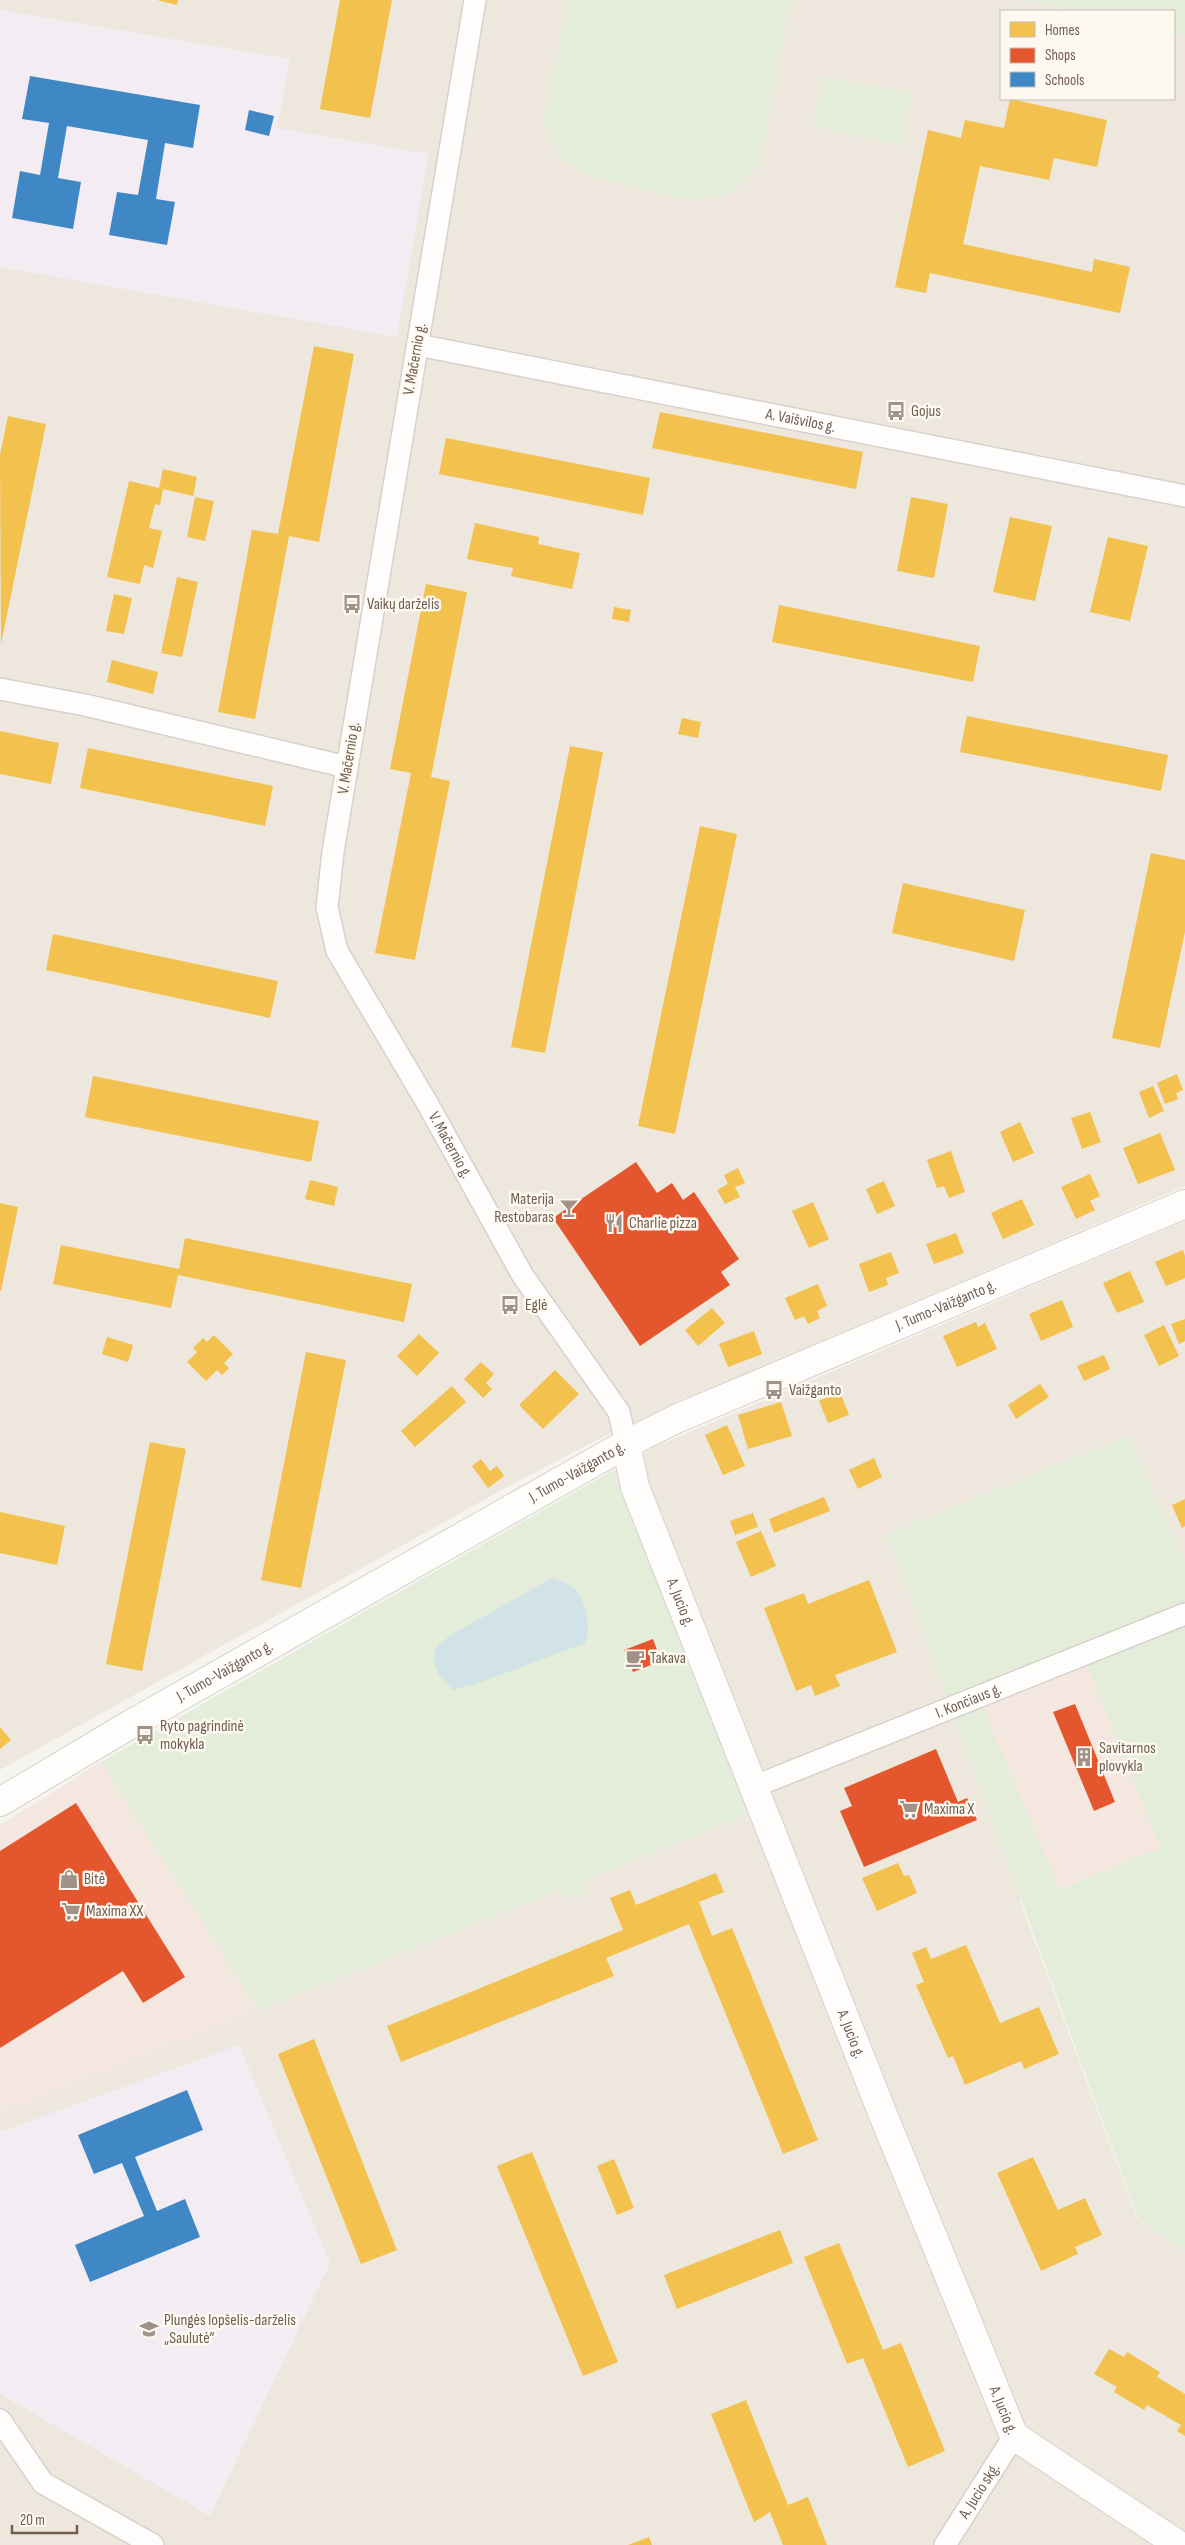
<svg xmlns="http://www.w3.org/2000/svg" width="1185" height="2545" font-family="'Sofia Sans Condensed',sans-serif">
  <rect width="100%" height="100%" fill="#f6f4ee"/>
  <path fill="#eee7dd" d="M0,0H1020L1070,11H1001V99H1174V35L1185,37V1186L659,1411L587,1445L507,1487L0,1770Z
    M1185,1221V1562L1128,1436L1020,1901L1137,2218L1185,2251V2545H0V2113L749,1814L612,1471L657,1446Z"/>
  <path fill="#f3e7e0" d="M1086,1663L1162,1848L1058,1889L981,1706Z
    M101,1762L258,2010L0,2113V1825Z"/>
  <path fill="#f3edf3" d="M0,10L290,59L277,128L428,154L397,337L0,267Z
    M239,2045L330,2263L210,2516L0,2394V2132Z"/>
  <path fill="#e4ecda" fill-rule="evenodd" d="M569,0H791L759,167L724,196L685,200L594,177L559,158L544,120Z
    M1020,0H1185V37L1174,35V11H1070Z
    M824,76L912,94L901,145L813,126Z
    M1128,1436L1185,1562V2251L1138,2218L887,1534ZM1086,1663L1161,1848L1059,1889L982,1706Z
    M612,1471L750,1814L591,1877L579,1900L557,1891L258,2010L101,1762Z"/>
  <path fill="#d1e3e6" d="M552,1578C562,1581 574,1585 579,1594C587,1607 591,1630 585,1643L476,1684L453,1690L439,1675L433,1660L437,1646L451,1635Z"/>
  <path fill="#f2c14e" d="M157,0H178L177,5Z
    M340,0H392L370,118L320,109Z
    M1010,99L1107,120L1097,167L1054,158L1049,180L980,166L963,244L1092,272L1094,259L1130,267L1120,313L930,273L926,293L895,287L928,130L961,138L965,120L1004,128Z
    M314,346L354,354L319,542L289,536L255,719L218,712L252,530L278,534Z
    M660,412L863,452L856,489L652,448Z
    M8,416L46,424L1,644L0,455Z
    M446,438L650,478L643,515L439,474Z
    M163,469L197,477L193,496L163,489L160,505L155,504L149,528L162,531L153,568L144,565L140,584L107,577L129,481L159,488Z
    M195,497L214,501L205,541L187,537Z
    M911,497L948,504L934,578L897,571Z
    M1010,517L1052,526L1035,601L993,592Z
    M475,523L539,537L538,544L580,553L572,589L511,576L513,568L467,559Z
    M1108,537L1148,546L1130,621L1090,612Z
    M177,577L198,582L182,657L161,653Z
    M426,584L467,592L431,777L450,781L415,960L375,953L411,773L390,769Z
    M114,594L132,598L124,634L106,631Z
    M779,605L980,646L973,682L772,642Z
    M614,607L631,610L629,622L612,619Z
    M112,660L158,672L153,694L107,682Z
    M967,716L1168,755L1161,791L960,752Z
    M682,718L701,722L698,738L678,734Z
    M0,731L59,743L51,784L0,774Z
    M570,746L603,752L545,1053L511,1047Z
    M88,748L273,786L265,826L80,788Z
    M700,826L737,834L675,1134L638,1126Z
    M1151,853L1185,860V932L1160,1048L1112,1038Z
    M903,883L1025,910L1014,961L892,933Z
    M53,934L278,981L270,1018L46,970Z
    M1177,1074L1183,1090L1176,1093L1178,1099L1165,1104L1157,1083Z
    M93,1076L319,1121L311,1162L85,1117Z
    M1153,1086L1164,1111L1149,1118L1139,1092Z
    M1090,1112L1101,1142L1082,1149L1071,1118Z
    M1020,1122L1034,1153L1013,1162L1000,1132Z
    M1160,1133L1175,1170L1138,1184L1123,1148Z
    M951,1151L965,1192L949,1198L944,1186L937,1188L927,1160Z
    M738,1168L745,1183L735,1187L740,1197L725,1204L717,1190L728,1184L724,1175Z
    M1090,1174L1100,1196L1090,1201L1095,1210L1076,1219L1061,1187Z
    M310,1180L338,1187L334,1206L305,1199Z
    M884,1181L895,1206L877,1214L866,1189Z
    M1022,1199L1034,1225L1003,1239L991,1213Z
    M813,1202L829,1239L809,1248L792,1211Z
    M0,1203L18,1207L1,1291H0Z
    M956,1233L964,1253L934,1264L926,1244Z
    M185,1238L412,1284L404,1322L178,1275L171,1308L53,1284L61,1245L179,1269Z
    M1183,1250L1185,1256V1278L1166,1286L1155,1262Z
    M891,1252L899,1273L886,1278L888,1285L869,1292L859,1264Z
    M1130,1271L1144,1302L1117,1313L1103,1283Z
    M818,1284L827,1306L817,1311L820,1318L808,1324L804,1316L795,1320L785,1298Z
    M1062,1300L1073,1327L1041,1341L1029,1314Z
    M712,1308L725,1323L698,1346L685,1330Z
    M1185,1319V1341L1179,1344L1171,1324Z
    M976,1322L978,1327L985,1323L997,1349L957,1367L943,1336Z
    M1164,1325L1179,1356L1159,1366L1144,1335Z
    M754,1331L762,1354L728,1367L719,1344Z
    M419,1334L439,1353L417,1376L397,1356Z
    M214,1335L233,1354L224,1363L229,1368L222,1375L217,1370L206,1381L187,1362L197,1352L193,1348L203,1338L207,1342Z
    M107,1337L133,1345L128,1362L102,1354Z
    M306,1352L346,1360L301,1588L261,1580Z
    M1104,1355L1110,1369L1084,1381L1077,1366Z
    M481,1362L494,1374L486,1383L492,1389L483,1398L464,1379Z
    M555,1370L579,1394L543,1429L519,1405Z
    M1040,1384L1049,1397L1016,1419L1008,1405Z
    M452,1386L466,1402L415,1447L401,1431Z
    M840,1392L849,1415L828,1423L819,1401Z
    M781,1402L792,1436L748,1449L738,1415Z
    M727,1425L745,1466L723,1475L705,1435Z
    M150,1442L186,1449L142,1671L106,1664Z
    M874,1458L882,1477L858,1489L849,1470Z
    M481,1459L490,1471L497,1466L504,1476L488,1488L472,1466Z
    M824,1497L830,1511L774,1533L769,1519Z
    M1185,1499V1526L1182,1528L1172,1505Z
    M0,1512L65,1526L57,1565L0,1553Z
    M753,1513L758,1527L735,1535L730,1521Z
    M761,1531L776,1566L751,1577L736,1542Z
    M869,1580L897,1652L835,1675L840,1686L815,1696L811,1685L796,1691L764,1608L804,1593L808,1604Z
    M0,1727L11,1740L0,1749Z
    M898,1863L904,1876L909,1875L917,1893L877,1911L862,1878Z
    M716,1873L724,1892L699,1902L712,1936L732,1928L818,2140L783,2154L689,1924L606,1958L614,1976L401,2062L387,2026L623,1930L610,1898L630,1890L636,1905Z
    M966,1945L1000,2023L1039,2007L1059,2054L1024,2069L1021,2061L965,2085L953,2056L948,2058L916,1985L924,1982L912,1953L926,1947L931,1959Z
    M314,2039L397,2250L361,2264L278,2054Z
    M532,2152L618,2362L583,2376L497,2166Z
    M1033,2157L1058,2210L1085,2198L1102,2235L1075,2247L1078,2254L1041,2271L997,2173Z
    M614,2159L634,2208L617,2215L597,2166Z
    M780,2230L793,2263L677,2309L664,2275Z
    M839,2243L883,2350L901,2343L945,2451L908,2467L863,2358L847,2364L804,2257Z
    M1109,2349L1124,2357L1127,2352L1160,2372L1157,2377L1185,2394V2436L1177,2431L1181,2425L1147,2405L1144,2410L1114,2392L1117,2387L1094,2374Z
    M746,2400L788,2505L808,2497L827,2545H783L770,2512L754,2522L711,2414Z
    M649,2537L652,2545H628Z"/>
  <path fill="#e4572e" d="M636,1162L657,1193L672,1183L683,1200L694,1192L739,1259L721,1272L730,1285L640,1346L553,1218Z
    M653,1639L661,1661L633,1672L624,1650Z
    M1075,1704L1115,1802L1094,1811L1053,1712Z
    M936,1749L958,1802L967,1798L977,1820L864,1867L840,1811L852,1806L844,1788Z
    M76,1803L185,1977L143,2003L123,1971L0,2048V1851Z"/>
  <path fill="#3f88c5" d="M30,76L200,105L193,148L165,143L156,199L175,202L167,245L109,235L117,192L138,195L148,140L67,126L58,178L81,182L73,229L12,218L20,171L40,175L49,123L22,119Z
    M249,110L274,116L269,136L245,130Z
    M187,2090L203,2130L135,2157L157,2211L185,2199L200,2237L90,2282L75,2245L144,2216L122,2163L94,2174L78,2135Z"/>
  <g fill="none" stroke-linecap="round" stroke-linejoin="round">
    <g stroke="#d6d1cc" stroke-width="24">
      <g id="street">
        <path id="s1" d="M475,0L333,852L327,907L337,951L426,1101L523,1276L619,1412L626,1444"/>
        <path id="s2" d="M418,345L1185,496"/>
        <path d="M0,689L85,705L347,767"/>
        <path id="s3" d="M753,1787L1185,1614"/>
        <path d="M0,2420L43,2483L153,2545"/>
        <path id="s4" d="M945,2545L1014,2436"/>
      </g>
    </g>
    <g stroke="#d6d1cc" stroke-width="30">
      <g id="secondary">
        <path id="s5" d="M626,1444L635,1487L882,2112L1014,2436L1179,2545"/>
        <path id="s6" d="M0,1802L131,1724L626,1444L676,1419L1185,1204"/>
      </g>
    </g>
    <use href="#street" stroke="#fefdfc" stroke-width="21"/>
    <use href="#secondary" stroke="#fefdfc" stroke-width="28"/>
  </g>
  <defs>
    <g id="bus-bare" transform="scale(1.5)"><path d="M-5-6H5V4H4V6H2V4H-2V6H-4V4H-5ZM-3.5-4V0h7V-4ZM-3.5 1.2v1.5H-2V1.2ZM2 1.2v1.5H3.5V1.2Z" fill="#a09288" stroke="#fdf9f1" stroke-width="2.5" paint-order="stroke"/></g>
    <g id="bar-bare" transform="scale(1.5)"><path d="M-6-5H6L.8 .8V4.5H3.5V6h-7V4.5H-.8V.8Z" fill="#a09288" stroke="#fdf9f1" stroke-width="2.5" paint-order="stroke"/></g>
    <g id="restaurant-bare" transform="scale(1.5)"><path d="M-5-6h1v4h1v-4h1v4h1v-4h1v5L-1.5 .5V6h-2V.5L-5-1ZM5-6V6H3V1.5H1.5Q1.5-4 5-6Z" fill="#a09288" stroke="#fdf9f1" stroke-width="2.5" paint-order="stroke"/></g>
    <g id="cafe-bare" transform="scale(1.5)"><path d="M-5.5-4.5H6V0H3Q3 3.5 0 3.5H-2.5Q-5.5 3.5-5.5 0ZM3-3.2v2h1.7v-2ZM-6 4.5H4V6H-6Z" fill="#a09288" stroke="#fdf9f1" stroke-width="2.5" paint-order="stroke"/></g>
    <g id="building-bare" transform="scale(1.5)"><path d="M-4-6H4V6H1V3H-1V6H-4ZM-2.5-4.3h1.7v1.8h-1.7ZM.8-4.3h1.7v1.8H.8ZM-2.5-1h1.7V.8h-1.7ZM.8-1h1.7V.8H.8Z" fill="#a09288" stroke="#fdf9f1" stroke-width="2.5" paint-order="stroke"/></g>
    <g id="supermarket-bare" transform="scale(1.5)"><path d="M-6-5.5h2.5l.6 2H6L4.5 2H-2.5L-4.4-4H-6ZM-1.5 3.2a1.3 1.3 0 1 0 .1 0ZM3 3.2a1.3 1.3 0 1 0 .1 0Z" fill="#a09288" stroke="#fdf9f1" stroke-width="2.5" paint-order="stroke"/></g>
    <g id="shop-bare" transform="scale(1.5)"><path d="M-5-2.5h2.3a2.7 3.5 0 0 1 5.4 0H5L5.5 6h-11ZM-1.5-2.5h3a1.5 2.3 0 0 0-3 0Z" fill="#a09288" stroke="#fdf9f1" stroke-width="2.5" paint-order="stroke"/></g>
    <g id="school-bare" transform="scale(1.5)"><path d="M0-5L7-2L0 1L-7-2ZM-4 1L0 2.5L4 1V4Q0 6-4 4Z" fill="#a09288" stroke="#fdf9f1" stroke-width="2.5" paint-order="stroke"/></g>
  </defs>
  <g fill-rule="evenodd">
    <use href="#bus-bare" x="896" y="411"/>
    <use href="#bus-bare" x="352" y="604"/>
    <use href="#bar-bare" x="569" y="1208"/>
    <use href="#restaurant-bare" x="614" y="1223"/>
    <use href="#bus-bare" x="510" y="1305"/>
    <use href="#bus-bare" x="774" y="1390"/>
    <use href="#cafe-bare" x="635" y="1658"/>
    <use href="#bus-bare" x="145" y="1735"/>
    <use href="#building-bare" x="1084" y="1757"/>
    <use href="#supermarket-bare" x="909" y="1809"/>
    <use href="#shop-bare" x="69" y="1879"/>
    <use href="#supermarket-bare" x="71" y="1911"/>
    <use href="#school-bare" x="149" y="2329"/>
  </g>
  <g text-anchor="middle" dominant-baseline="central" stroke-width="5" stroke-linejoin="round" paint-order="stroke">
    <g font-size="16" fill="#725e51" stroke="#fdf9f1">
      <text transform="translate(415 359) rotate(-80)">V. Mačernio g.</text>
      <text stroke="none"><textPath href="#s2" startOffset="390">A. Vaišvilos g.</textPath></text>
      <text transform="translate(349 758) rotate(-81)">V. Mačernio g.</text>
      <text stroke="none"><textPath href="#s1" startOffset="1189">V. Mačernio g.</textPath></text>
      <text stroke="none"><textPath href="#s6" startOffset="1070">J. Tumo-Vaižganto g.</textPath></text>
      <text stroke="none"><textPath href="#s6" startOffset="665">J. Tumo-Vaižganto g.</textPath></text>
      <text stroke="none"><textPath href="#s5" startOffset="168">A. Jucio g.</textPath></text>
      <text stroke="none"><textPath href="#s6" startOffset="260">J. Tumo-Vaižganto g.</textPath></text>
      <text stroke="none"><textPath href="#s3" startOffset="232">I. Končiaus g.</textPath></text>
      <text stroke="none"><textPath href="#s5" startOffset="632">A. Jucio g.</textPath></text>
      <text stroke="none"><textPath href="#s5" startOffset="1038">A. Jucio g.</textPath></text>
      <text stroke="none"><textPath href="#s4" startOffset="64">A. Jucio skg.</textPath></text>
    </g>
    <g font-size="16" fill="#725e51" stroke="#fdf9f1" text-anchor="start">
      <text x="911" y="411">Gojus</text>
      <text x="367" y="604">Vaikų darželis</text>
      <text x="554" y="1199" text-anchor="end">Materija<tspan x="554" dy="18">Restobaras</tspan></text>
      <text x="629" y="1223">Charlie pizza</text>
      <text x="525" y="1305">Eglė</text>
      <text x="789" y="1390">Vaižganto</text>
      <text x="650" y="1658">Takava</text>
      <text x="160" y="1726">Ryto pagrindinė<tspan x="160" dy="18">mokykla</tspan></text>
      <text x="1099" y="1748">Savitarnos<tspan x="1099" dy="18">plovykla</tspan></text>
      <text x="924" y="1809">Maxima X</text>
      <text x="84" y="1879">Bitė</text>
      <text x="86" y="1911">Maxima XX</text>
      <text x="164" y="2320">Plungės lopšelis-darželis<tspan x="164" dy="18">„Saulutė“</tspan></text>
    </g>
  </g>
  <rect x="1000" y="10" width="175" height="90" fill="#fdf9f1" stroke="#c5bbb1"/>
  <rect x="1010" y="22" width="25" height="15" fill="#f2c14e" stroke="#c5bbb1"/>
  <text x="1045" y="35" font-size="15" fill="#725e51">Homes</text>
  <rect x="1010" y="48" width="25" height="15" fill="#e4572e" stroke="#c5bbb1"/>
  <text x="1045" y="60" font-size="15" fill="#725e51">Shops</text>
  <rect x="1010" y="72" width="25" height="15" fill="#3f88c5" stroke="#c5bbb1"/>
  <text x="1045" y="85" font-size="15" fill="#725e51">Schools</text>
  <path d="M12 2525v8h65v-8" fill="none" stroke="#725e51" stroke-width="2.5"/>
  <text x="20" y="2525" font-size="15" fill="#725e51" stroke="#fdf9f1" stroke-width="4" paint-order="stroke">20 m</text>
</svg>
